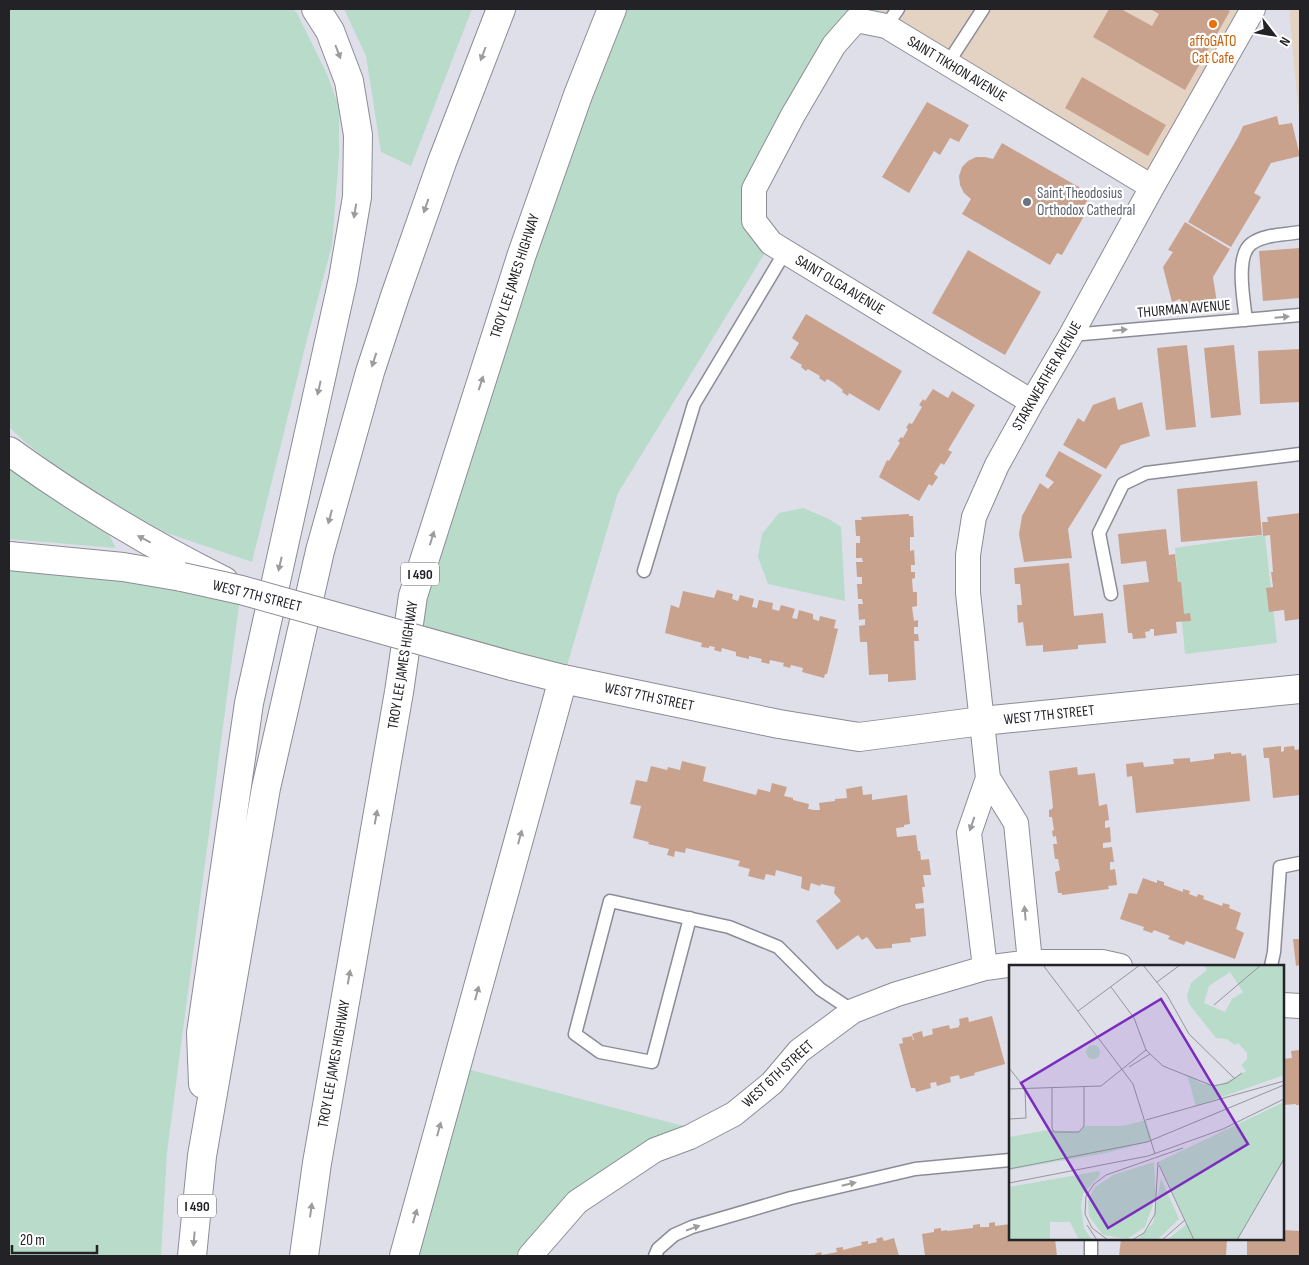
<svg xmlns="http://www.w3.org/2000/svg" width="1309" height="1265" font-family="'Sofia Sans Condensed',sans-serif">
  <rect width="100%" height="100%" fill="#dfdfea"/>
  <path fill="#e4d3c2" d="M880,9H1253L1152,187L872,24Z
    M1289,9H1300V128Z"/>
  <path fill="#b9dbc9" d="M9,9H293L297,13L327,74L339,107V155L332,245L305,347L252,562L164,532L90,494L25,442L9,427Z
    M344,9H472L411,166L381,152L366,56Z
    M605,9H880L872,24L856,21L754,188L771,243L618,493L563,679L401,634Z
    M9,463L107,531L116,548L9,539Z
    M803,508L829,519L841,527L845,601L768,584L758,557L762,534L779,513Z
    M1265,535L1277,643L1185,654L1175,548Z
    M9,556L241,590L167,1152L161,1256H9Z
    M456,1066L702,1131L655,1150L530,1256H410Z"/>
  <path fill="#c9a28e" d="M1109,9H1121L1152,26L1159,14L1150,9H1225L1230,11L1185,90L1093,37Z
    M1082,77L1166,125L1148,156L1065,108Z
    M927,102L969,125L959,142L950,138L940,155L934,151L909,193L882,177Z
    M1277,116L1279,125L1292,123L1300,156L1271,163L1254,193L1261,197L1231,247L1188,222L1238,137L1243,126Z
    M1002,143L1091,194L1084,206L1088,209L1062,255L1057,253L1050,265L962,214L971,199L964,193L960,185L959,176L962,167L968,161L976,157H985L993,159Z
    M1185,222L1230,249L1213,277L1217,303L1186,312L1180,299L1172,302L1163,267L1173,252L1168,250Z
    M1300,248V298L1263,301L1259,251Z
    M968,250L1041,292L1005,355L932,313Z
    M806,314L902,371L879,411L849,393L848,396L842,392L843,390L834,383L827,379L825,382L819,378L820,376L808,369L806,371L801,367L802,365L790,358L799,343L792,338Z
    M1187,345L1196,427L1166,430L1157,348Z
    M1234,345L1241,415L1211,418L1204,348Z
    M1300,349V402L1260,404L1258,351Z
    M933,389L948,398L952,391L975,405L948,450L952,452L944,465L941,463L934,474L938,477L932,486L929,484L919,501L879,477L887,460L889,461L900,443L898,441L901,437L903,438L908,429L906,428L909,423L912,424L922,407L919,405L923,399L925,401Z
    M1115,397L1118,410L1142,402L1150,436L1121,445L1106,469L1063,445L1078,418L1084,422L1093,405Z
    M1059,451L1102,475L1068,529L1072,558L1024,562L1019,534L1022,516L1040,483L1048,489L1054,482L1045,476Z
    M1257,481L1262,535L1181,542L1177,489Z
    M1300,513V619L1285,621L1284,610L1269,612L1266,588L1273,587L1271,572H1273L1270,535L1263,536L1262,522H1268L1267,517Z
    M909,514V516H913L914,537H910V551L914,550L915,565H911V572H915V578L912,579L913,592H917V606L912,607L914,621L918,620V627H914V634H918L919,641H914L916,680L888,682V674L869,675L867,642H860L859,626L865,625V619L859,620L858,604H863L862,599H858L857,584H862V577H857L856,562H863L862,558H856V543H860V536H856L855,520H862L861,517Z
    M1166,529L1169,555L1175,554L1178,582H1181L1184,614L1190,613L1191,621L1176,622L1177,633L1154,636V629H1150V631L1145,632L1146,638L1133,639L1132,633H1128L1123,585L1149,582L1146,561L1121,564L1118,534Z
    M1069,563L1074,616L1103,613L1106,643L1078,645V649L1043,652V645L1026,646L1023,622L1018,623L1017,605H1022L1020,584H1015L1014,568Z
    M717,590L733,594L732,599L738,601L740,595L754,599L752,607L757,608L759,600L773,603L772,609L779,611L781,605L795,609L792,618L797,619L799,610L813,614V619L819,621L820,616L836,620L834,628L838,629L827,674H825L824,678L802,672L803,668L791,665L790,668L783,666L784,663L770,660L769,664L761,662L762,659L749,656V659L736,656V652L722,648L721,652L714,650L715,647L709,646V648L701,647L702,643L665,633L671,605L679,608L683,591L714,598Z
    M1281,746V752L1284,751V747L1294,746L1295,750L1300,749V795L1273,798L1269,758H1264L1263,748Z
    M1231,752V754L1241,753L1242,756L1246,755L1250,801L1136,813L1132,776L1127,777L1126,764L1143,762L1144,767L1174,764L1173,759L1190,758V762L1214,759V754Z
    M682,761L706,767L703,781L756,795L758,789L770,792L772,783L787,787L784,796L793,798V800L809,804L808,809L814,810H820L819,803L835,801V799L847,798L846,789L862,786L863,795L872,794V800L907,795L910,824L904,825V827L896,828L897,837L916,835L918,851H920L921,860L929,859L931,875H923L925,887H922L924,903L915,904L916,909L924,908L926,936L910,938L911,942L892,944V948L876,949L867,937L862,940L858,935L837,950L816,921L841,901L834,893L835,887L821,884L820,886L811,883L809,891L801,888L802,877L776,870L775,876L766,874L764,880L748,876L750,869L738,866L740,861L686,848L685,853L675,851L674,857L667,855L669,849L648,844L649,842L633,838L641,806L630,804L636,780L647,782L651,766L667,770L668,767L680,770Z
    M1077,767L1078,775L1095,773L1099,806L1107,804L1109,820L1105,821V828L1110,827L1111,842L1103,843V848L1112,847L1114,862H1110V870L1115,869L1117,885L1108,886L1109,889L1062,895V893H1058L1055,872L1060,870L1058,859H1055L1053,844H1057L1056,836L1053,837L1052,831L1054,830L1052,817H1049V810L1052,809L1053,807L1049,771Z
    M1143,878L1157,883V880L1164,882V885L1183,892V889L1190,891L1189,894L1197,897L1198,894L1204,896L1203,899L1222,906L1223,903L1230,905L1229,908L1241,913L1236,929L1244,933L1235,959L1186,941L1184,945L1168,939L1170,936L1154,930L1152,933L1143,930L1144,927L1120,919L1129,893L1137,894Z
    M1293,939H1300V965L1296,966Z
    M992,1016L1005,1064L974,1073L975,1075L960,1079L959,1075L950,1077L951,1082L937,1086L936,1082L930,1083L931,1088L916,1092L915,1088H911L899,1044L903,1043L902,1038L912,1036L913,1040H914L912,1034L922,1031L923,1037L933,1034L932,1029L949,1025L950,1029L959,1027V1025H960L959,1019L968,1017L969,1022Z
    M1300,1050V1105H1296V1104L1283,1105V1059L1292,1058L1291,1051Z
    M995,1222V1226L1010,1224V1239H1055L1057,1256H925L922,1234L934,1232V1229L941,1228V1231L947,1230V1231L973,1228V1225L980,1224V1227H989V1223Z
    M1283,1230L1300,1231V1256H1247V1239H1283Z
    M882,1237L884,1241L894,1238L899,1256H816L815,1254L821,1252L822,1255L837,1252L836,1248L843,1247V1250L862,1245L861,1242L868,1241V1244L877,1242L876,1239Z
    M1121,1239H1227L1226,1256H1119Z"/>
  <g fill="none" stroke-linecap="round" stroke-linejoin="round">
    <g stroke="#8c8c97" stroke-width="15">
      <path id="service" d="M886,26L898,9
        M948,63L983,9
        M1246,320C1244,302 1235,256 1251,244C1264,234 1285,235 1300,232
        M1071,335L1300,315
        M644,571L694,404L785,252
        M1111,594L1099,533L1123,484L1146,473L1300,454
        M690,918L652,1062L600,1052L575,1034L610,901L729,927L778,947L820,989L853,1011
        M1271,966L1274,952L1280,867L1300,863
        M1091,1239V1256
        M655,1256L658,1249L674,1235L692,1227L791,1198L915,1169L1010,1160"/>
    </g>
    <g stroke="#8c8c97" stroke-width="26">
      <path id="minor" d="M1032,402L771,243L754,221V189L793,115L834,45L856,20L886,26L1152,187
        M988,778L1016,823L1030,962
        M985,968L969,833L988,778L968,593V555L974,517L997,465L1032,402L1071,335L1152,187L1253,9
        M1283,1005L1300,1006
        M530,1256L577,1202L655,1150L690,1137L734,1114L772,1083L799,1051L853,1011L897,994L985,968L1030,962H1102L1120,966"/>
    </g>
    <g stroke="#8c8c97" stroke-width="30">
      <path id="tertiary" d="M9,556L123,567L182,577
        M512,666L563,679L779,724L859,737L982,721L1300,689"/>
    </g>
    <g stroke="#8c8c97" stroke-width="30">
      <path id="motorway" d="M9,451C78,501 148,543 224,581
        M203,1084L201,1033L249,703L343,279L357,197L358,135L349,81L330,31L316,9
        M192,1256L202,1156L266,788L320,551L370,372L395,296L442,162L501,9
        M304,1256L317,1163L399,692L413,596L522,254L578,95L612,9
        M404,1256L563,679"/>
    </g>
    <use href="#service" stroke="#fff" stroke-width="12"/>
    <use href="#minor" stroke="#fff" stroke-width="24"/>
    <use href="#tertiary" stroke="#fff" stroke-width="28"/>
    <use href="#motorway" stroke="#fff" stroke-width="28"/>
    <g stroke="#8c8c97" stroke-width="30" stroke-linecap="butt">
      <path id="tertiary-bridge" d="M182,577L241,590L512,666"/>
    </g>
    <use href="#tertiary-bridge" stroke="#fff" stroke-width="28"/>
  </g>
  <defs><path id="oneway-solid" d="M-6-.8H1V-3.2L6.5 0L1 3.2V.8H-6Z" transform="scale(1.25)"/></defs>
  <g fill="#9c9c9e">
    <use href="#oneway-solid" transform="translate(338 52) rotate(69)"/>
    <use href="#oneway-solid" transform="translate(483 54) rotate(111)"/>
    <use href="#oneway-solid" transform="translate(426 206) rotate(109)"/>
    <use href="#oneway-solid" transform="translate(355 211) rotate(99)"/>
    <use href="#oneway-solid" transform="translate(1282 317) rotate(-5)"/>
    <use href="#oneway-solid" transform="translate(1120 330) rotate(-5)"/>
    <use href="#oneway-solid" transform="translate(374 360) rotate(108)"/>
    <use href="#oneway-solid" transform="translate(481 383) rotate(-72)"/>
    <use href="#oneway-solid" transform="translate(319 388) rotate(103)"/>
    <use href="#oneway-solid" transform="translate(330 517) rotate(105)"/>
    <use href="#oneway-solid" transform="translate(432 538) rotate(-73)"/>
    <use href="#oneway-solid" transform="translate(144 539) rotate(-152)"/>
    <use href="#oneway-solid" transform="translate(280 564) rotate(103)"/>
    <use href="#oneway-solid" transform="translate(376 817) rotate(-80)"/>
    <use href="#oneway-solid" transform="translate(972 824) rotate(109)"/>
    <use href="#oneway-solid" transform="translate(520 837) rotate(-75)"/>
    <use href="#oneway-solid" transform="translate(1025 913) rotate(-95)"/>
    <use href="#oneway-solid" transform="translate(349 977) rotate(-80)"/>
    <use href="#oneway-solid" transform="translate(477 993) rotate(-75)"/>
    <use href="#oneway-solid" transform="translate(439 1129) rotate(-75)"/>
    <use href="#oneway-solid" transform="translate(849 1184) rotate(-13)"/>
    <use href="#oneway-solid" transform="translate(311 1210) rotate(-82)"/>
    <use href="#oneway-solid" transform="translate(415 1216) rotate(-74)"/>
    <use href="#oneway-solid" transform="translate(693 1228) rotate(-20)"/>
    <use href="#oneway-solid" transform="translate(194 1239) rotate(95)"/>
  </g>
  <circle fill="#e8710a" stroke="#fff" stroke-width="2" cx="1213" cy="24" r="5"/>
  <circle fill="#6b7280" stroke="#fff" stroke-width="2" cx="1027" cy="202" r="5"/>
  <g text-anchor="middle" dominant-baseline="central" stroke-width="4.5" stroke-linejoin="round" paint-order="stroke">
    <g fill="#fff" stroke="#656568" stroke-width="1">
      <rect x="401" y="562.5" width="38" height="23" rx="4"/>
      <rect x="178" y="1194.5" width="38" height="23" rx="4"/>
    </g>
    <g font-size="14" font-weight="bold" fill="#232327">
      <text x="420" y="574">I 490</text>
      <text x="197" y="1206">I 490</text>
    </g>
    <g font-size="15" fill="#c56008" stroke="#fff">
      <text x="1213" y="41">affoGATO<tspan x="1213" dy="17">Cat Cafe</tspan></text>
    </g>
    <g font-size="15" fill="#232327" stroke="#fff">
      <text transform="translate(957 69) rotate(31)">SAINT TIKHON AVENUE</text>
      <text transform="translate(515 276) rotate(-72)">TROY LEE JAMES HIGHWAY</text>
      <text transform="translate(840 285) rotate(31)">SAINT OLGA AVENUE</text>
      <text transform="translate(1184 309) rotate(-5)">THURMAN AVENUE</text>
      <text transform="translate(1047 376) rotate(-60)">STARKWEATHER AVENUE</text>
      <text transform="translate(257 596) rotate(14)">WEST 7TH STREET</text>
      <text transform="translate(403 665) rotate(-81)">TROY LEE JAMES HIGHWAY</text>
      <text transform="translate(649 697) rotate(12)">WEST 7TH STREET</text>
      <text transform="translate(1049 715) rotate(-6)">WEST 7TH STREET</text>
      <text transform="translate(334 1064) rotate(-80)">TROY LEE JAMES HIGHWAY</text>
      <text transform="translate(778 1074) rotate(-43)">WEST 6TH STREET</text>
    </g>
    <g font-size="15" fill="#5b616d" stroke="#fff" text-anchor="start">
      <text x="1037" y="193">Saint Theodosius<tspan x="1037" dy="17">Orthodox Cathedral</tspan></text>
    </g>
  </g>
  <g transform="translate(1009 965)">
    <rect width="275" height="275" fill="#dfdfea"/>
    <path d="M195,0H275V110L187,141L178,110L194,119L211,120L237,106L232,100L238,94V88L229,78L226,80L218,74L207,73L180,39L178,31L182,18L198,5ZM221,7L234,27L223,34L216,47L195,38L200,21ZM77 87a7 7 0 1 1 14 0a7 7 0 1 1-14 0ZM275,137V194L228,275H158L178,259L149,197ZM137,155L143,176L97,188L0,205V172L39,165L70,167L75,161H113ZM145,197L147,231L136,262L118,274L94,270L80,251L79,236L86,222L104,210ZM90,206L91,210L74,229L72,241L75,263L83,275H70L61,257H41V275H0V222ZM152,213L170,254L148,275H128L144,258Z" fill="#b9dbc9" fill-rule="evenodd"/>
    <path fill="none" stroke="#94949c" stroke-width="1" d="M34,0L124,119L146,189M134,0L158,30L180,69L226,114M148,17L171,0M102,22L125,53L137,85L154,101L204,121L219,118L233,108M205,40L252,0M69,46L131,0M120,102L141,89M0,103L16,123L17,153L0,154M43,123V163L45,167H70L75,161V122M0,124L92,121L137,85M137,155L275,116M150,200L185,275M0,204L138,177L275,120M0,218L139,191L214,164L275,134M78,260L88,275M99,275L83,263L76,249L77,231L85,219L97,210L174,183M123,275L135,268L146,249L149,197M153,275L176,255M228,275L275,194"/>
    <path fill="#7b2cbf" fill-opacity="0.15" stroke="#7b2cbf" stroke-width="2.5" d="M152,34L239,179L99,263L12,118Z"/>
    <rect width="275" height="275" fill="none" stroke="#232327" stroke-width="2.5"/>
  </g>
  <rect width="1309" height="1265" fill="none" stroke="#232327" stroke-width="20"/>
  <g transform="translate(1274 35) rotate(121)" stroke="#ffffff" stroke-width="4" paint-order="stroke">
  <path d="M0-4L9 19L0 12L-9 19Z" fill="#232327"/>
  <text y="-8" font-size="14" font-weight="bold" text-anchor="middle" fill="#232327">N</text>
  </g>
  <path d="M12 1245v8h85v-8" fill="none" stroke="#232327" stroke-width="2.5"/>
  <text x="20" y="1245" font-size="15" fill="#232327" stroke="#ffffff" stroke-width="4" paint-order="stroke">20 m</text>
</svg>
